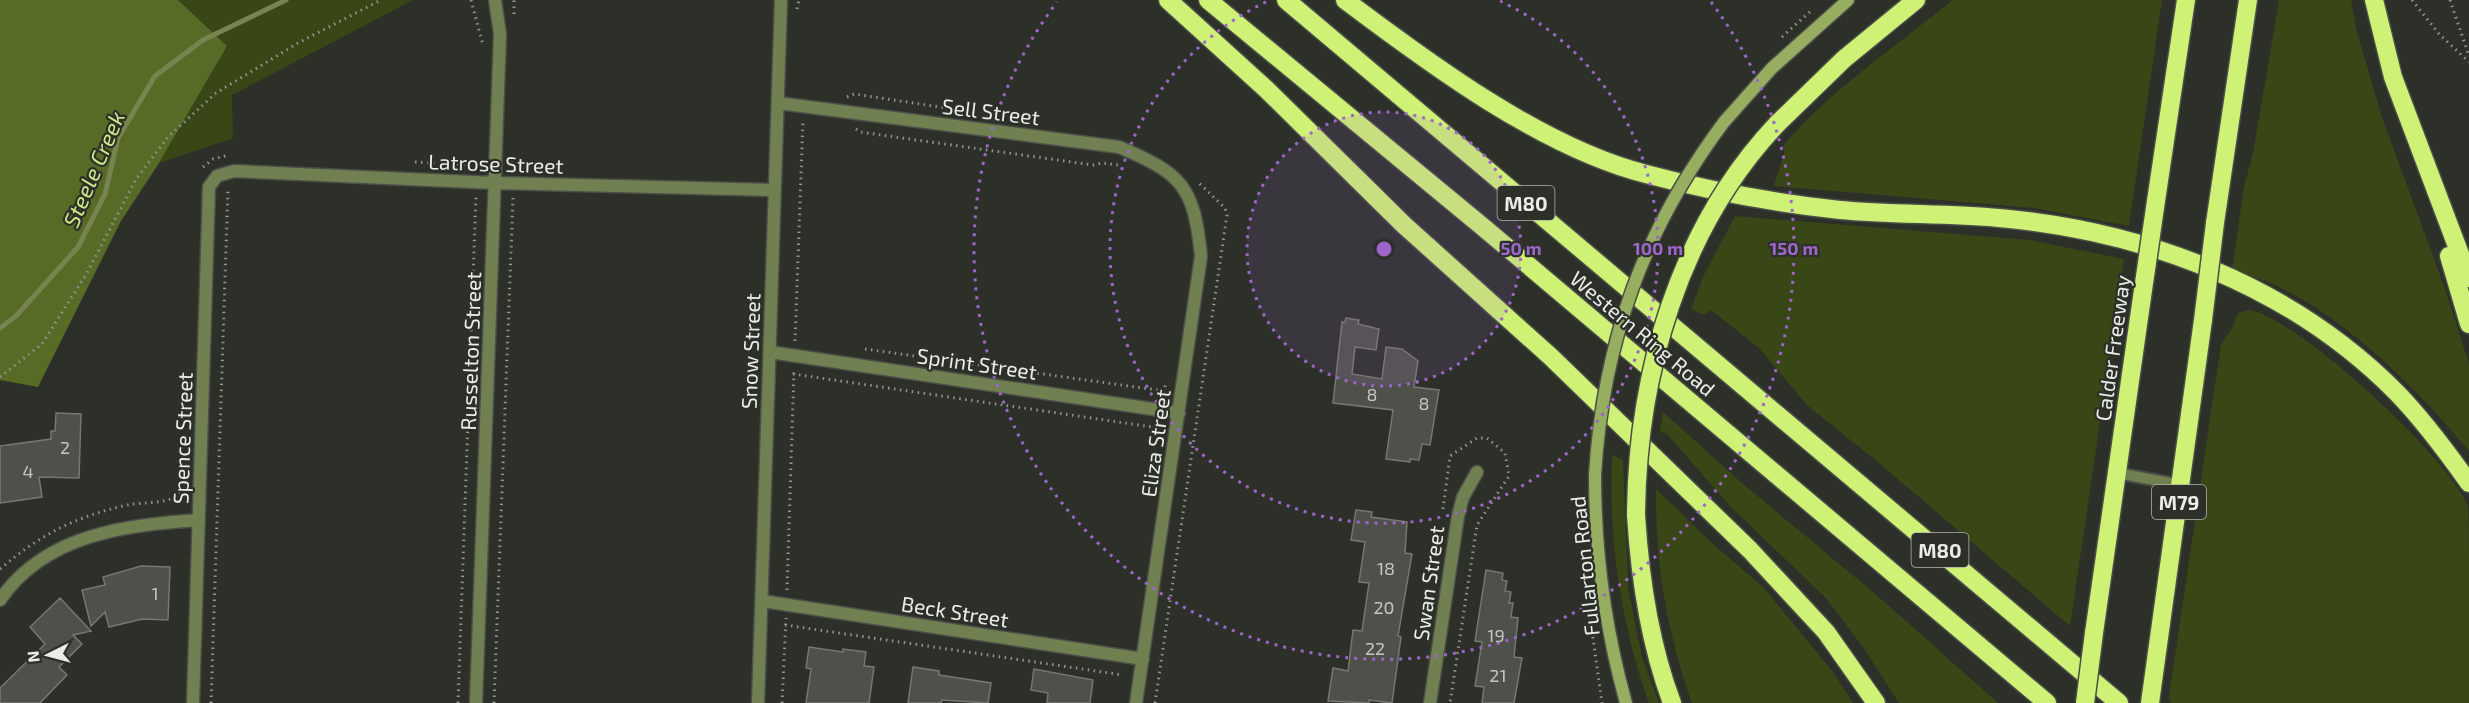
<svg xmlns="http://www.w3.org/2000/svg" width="2469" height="703" font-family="'Exo 2',sans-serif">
  <rect width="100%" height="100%" fill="#2d3029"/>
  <path fill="#394616" d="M178,0H413L232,95L233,138L159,163L227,46Z
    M1953,0H2162L2129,226L2034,208L1774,186L1785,150H1780C1822,96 1899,44 1953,0Z
    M2279,0H2351L2356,29L2382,117L2445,289L2469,364V451C2418,390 2348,319 2275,285C2261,279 2246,274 2232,269L2244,187L2253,153Z
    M1735,216L2030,240L2124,259L2070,626L1873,458L1807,405L1759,348L1711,310L1704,315L1691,309L1703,277Z
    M2250,310C2300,320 2449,458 2468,506C2469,518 2469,539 2469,552C2469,602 2469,653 2469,703H2171L2169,697L2221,344L2231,330L2238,313Z
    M1663,412L1743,484L1880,598L1998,703H1899L1863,647L1826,598L1730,506L1667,434L1660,432Z
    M1612,455L1623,460L1628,587L1642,657L1659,703H1649C1621,625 1608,538 1612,455Z
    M1656,489L1712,543L1764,588L1833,672L1853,703H1692C1667,631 1655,565 1656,489Z"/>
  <path fill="#576a26" d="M0,0H178L227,46L159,163L121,221L38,387L0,380Z"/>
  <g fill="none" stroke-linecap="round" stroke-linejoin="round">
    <path stroke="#778450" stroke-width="5" d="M0,328L16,316L78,247L105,194L118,138L155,76L203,40L286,0"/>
  </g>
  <path fill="#4e5149" stroke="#75786f" stroke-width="1.5" d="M1346,318L1359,320L1358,324L1379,329L1376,350L1355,347L1352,374L1382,379L1386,347L1402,349L1418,361L1414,387L1439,390L1430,445L1422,444L1419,460L1410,459V462L1386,459L1393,410L1333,403L1342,322H1345Z
    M56,413L81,414L79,478L39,477L42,497L0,503V446L51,439V431H55Z
    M1356,510L1372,512L1371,517L1407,522L1405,553L1412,554L1398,636L1401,637L1392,703L1369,700V703L1328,701L1333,668L1348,671L1353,630L1362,631L1369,583L1359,582L1365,542L1351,540Z
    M141,566L170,567L168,620L142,619L109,627L105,612L91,626L82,590L105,585L103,577Z
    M1486,570L1503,573L1502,580L1507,581L1505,591L1511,592L1509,603H1513L1511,617L1518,618L1514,657L1522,658L1514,703H1482L1484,687L1475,686L1482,642L1475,641Z
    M60,598L91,631L73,635L82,644L59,667L67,675L40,703H0V688L45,644L30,627Z
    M809,647L843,652V649L866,652L864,666L874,667L869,703H806L811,669L806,668Z
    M913,667L939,671V675L991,683L988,703L942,700L941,703H908Z
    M1034,669L1093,680L1090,703H1047L1048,693L1031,690Z"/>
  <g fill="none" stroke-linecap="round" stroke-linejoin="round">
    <g stroke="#4b4e48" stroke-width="14">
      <path id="lane" d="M2117,473L2181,485"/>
    </g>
    <g stroke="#4b4e48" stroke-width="15">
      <path id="street" d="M778,103L1119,147C1183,174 1194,187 1201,256L1136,703
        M770,352L1179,413
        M0,600C45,534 126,525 199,520
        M762,601L1143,659
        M193,703L209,187L217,176L234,171L495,183L775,190
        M476,703L500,34L495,0
        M758,703L781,0
        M1430,703L1458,516L1463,497L1477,472"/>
    </g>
    <g stroke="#4b4e48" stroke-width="15">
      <path id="secondary" d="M1724,122L1772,68L1848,0
        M1595,475C1595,553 1605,628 1626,703"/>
    </g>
    <g stroke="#4b4e48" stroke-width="21">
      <path id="highway" d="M1168,0L1266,89L1404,225L1551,357L1750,550L1826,632L1876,703
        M1208,0L1483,227L2047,703
        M1286,0L2119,703
        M1345,0C1430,64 1543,148 1646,174C1710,191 1775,203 1840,210C1893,215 1946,213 1999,218C2146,231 2292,286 2398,394C2424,421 2447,452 2469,483
        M2374,0L2393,77L2469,278
        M1777,124L1844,59L1916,0
        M2156,201L2186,0
        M2215,223L2248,0
        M2449,256L2469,324
        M1636,515C1640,579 1649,642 1672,703
        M2094,633L2142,297
        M2150,703L2203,320"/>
    </g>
    <path stroke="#939690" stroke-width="3" stroke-dasharray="1.5 4.5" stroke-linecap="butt" d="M471,0L483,45
      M2412,0L2439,34L2469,62
      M2450,0L2469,56
      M797,9L799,0
      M514,14V0
      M1782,37L1813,9
      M847,97L854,94L953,109
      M856,129L860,132L1093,165L1102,163L1119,165
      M511,161L516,165L530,167
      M415,162L469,165L480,161
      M203,167L213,159L229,155
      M795,341L803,120
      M865,349L1164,391L1166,382
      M793,374L1159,428L1160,424
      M0,377L42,344L87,273L136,179L169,136L216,93L298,43L381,0
      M1443,509L1450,456L1477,438H1487L1505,453L1509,476L1477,525L1450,703
      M0,569C41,534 75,517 127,505C145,501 172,506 184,489
      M787,590L794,369
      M785,625L1123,675
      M1592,631L1602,703
      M211,703L228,188
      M458,703L476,195
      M494,703L513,198
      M782,703L786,618
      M1155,703L1227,215L1225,208L1198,182"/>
    <use href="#lane" stroke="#718051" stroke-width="10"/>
    <use href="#street" stroke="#718051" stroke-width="12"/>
    <use href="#secondary" stroke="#97ae61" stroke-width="12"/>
    <use href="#highway" stroke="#cef176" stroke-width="18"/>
    <g stroke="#4b4e48" stroke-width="15" stroke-linecap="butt">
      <path id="secondary-bridge" d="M1595,475C1603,342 1644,229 1724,122"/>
    </g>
    <g stroke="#4b4e48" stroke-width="21" stroke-linecap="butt">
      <path id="highway-bridge" d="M2142,297L2156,201
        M2203,320L2215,223
        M1636,515C1637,375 1679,228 1777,124
        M2085,703L2094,633"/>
    </g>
    <use href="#secondary-bridge" stroke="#97ae61" stroke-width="12"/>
    <use href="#highway-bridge" stroke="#cef176" stroke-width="18"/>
  </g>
  <circle cx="1384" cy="249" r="137" fill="#9d66cb" fill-opacity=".12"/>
  <g fill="none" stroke="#9d66cb" stroke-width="3" stroke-dasharray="3 6">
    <circle cx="1384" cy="249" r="137"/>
    <path d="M1500 1A274 274 0 1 1 1268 1"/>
    <path d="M1711 2A410 410 0 1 1 1057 2"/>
  </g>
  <g text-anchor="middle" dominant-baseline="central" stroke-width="4.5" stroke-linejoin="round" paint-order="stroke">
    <g font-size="18" fill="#c4c6c0">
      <text x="1372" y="394">8</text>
      <text x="1424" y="403">8</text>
      <text x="65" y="447">2</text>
      <text x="28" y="471">4</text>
      <text x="1386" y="568">18</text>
      <text x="155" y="593">1</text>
      <text x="1384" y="607">20</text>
      <text x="1496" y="635">19</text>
      <text x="1375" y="648">22</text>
      <text x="1498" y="675">21</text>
    </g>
    <g fill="#2d3029" stroke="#b2b4af" stroke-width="1.5">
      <rect x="1497.5" y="186" width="57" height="34" rx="4.5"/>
      <rect x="2152" y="485" width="54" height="34" rx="4.5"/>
      <rect x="1911.5" y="533" width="57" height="34" rx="4.5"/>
    </g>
    <g font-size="20" font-weight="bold" fill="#ebede8">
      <text x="1526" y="203">M80</text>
      <text x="2179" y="502">M79</text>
      <text x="1940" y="550">M80</text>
    </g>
    <g font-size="21" fill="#ebede8" stroke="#2d3029">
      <text transform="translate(991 111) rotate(7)">Sell Street</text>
      <text transform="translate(496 163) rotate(2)">Latrose Street</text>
      <text transform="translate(1643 333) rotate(40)">Western Ring Road</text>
      <text transform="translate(2112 348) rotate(-82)">Calder Freeway</text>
      <text transform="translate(470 351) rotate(-88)">Russelton Street</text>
      <text transform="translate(750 351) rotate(-88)">Snow Street</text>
      <text transform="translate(977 363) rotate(8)">Sprint Street</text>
      <text transform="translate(182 438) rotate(-88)">Spence Street</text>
      <text transform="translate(1155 443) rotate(-82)">Eliza Street</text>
      <text transform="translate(1584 566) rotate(-96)">Fullarton Road</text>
      <text transform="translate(1428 583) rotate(-82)">Swan Street</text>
      <text transform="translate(955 611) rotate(9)">Beck Street</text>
    </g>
    <g font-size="22" font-style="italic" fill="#cce98a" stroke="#2d3029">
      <text transform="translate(93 169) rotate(-67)">Steele Creek</text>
    </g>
  </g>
  <circle cx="1384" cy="249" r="9" fill="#9d66cb" stroke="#2d3029" stroke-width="3"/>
  <g font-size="18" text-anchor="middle" font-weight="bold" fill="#9d66cb" stroke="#2d3029" stroke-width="4.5" stroke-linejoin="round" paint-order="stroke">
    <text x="1521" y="255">50 m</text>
    <text x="1658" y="255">100 m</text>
    <text x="1794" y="255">150 m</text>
  </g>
  <g transform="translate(48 655) rotate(264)" stroke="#2d3029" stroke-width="4.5" paint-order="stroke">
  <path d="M0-4.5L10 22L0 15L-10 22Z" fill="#ebede8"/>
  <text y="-9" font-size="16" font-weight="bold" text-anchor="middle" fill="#ebede8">N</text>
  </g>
</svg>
